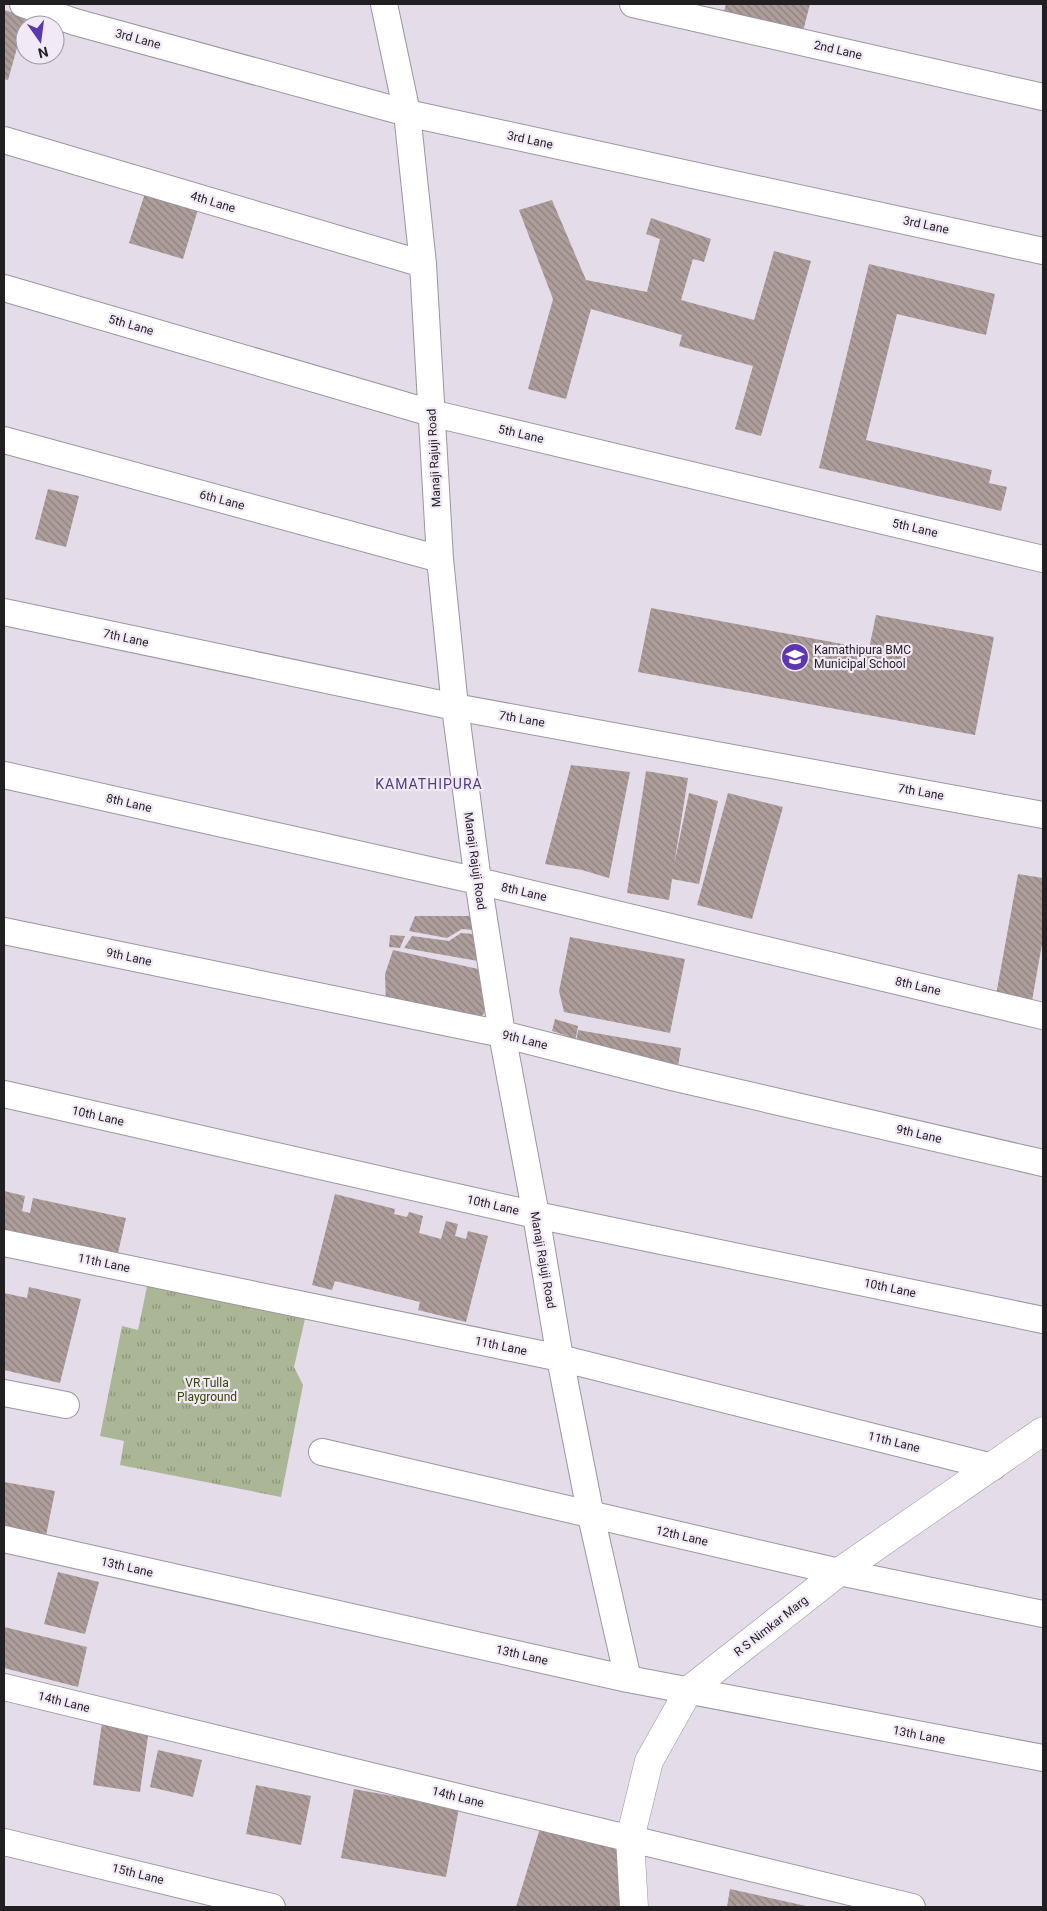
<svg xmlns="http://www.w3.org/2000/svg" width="1047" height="1911" font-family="Roboto,sans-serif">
  <defs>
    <pattern id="park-tufts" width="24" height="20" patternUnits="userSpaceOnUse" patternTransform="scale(1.25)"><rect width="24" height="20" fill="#abb696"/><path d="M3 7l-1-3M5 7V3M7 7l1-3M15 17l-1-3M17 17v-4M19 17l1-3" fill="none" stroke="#8b937a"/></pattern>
    <pattern id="building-back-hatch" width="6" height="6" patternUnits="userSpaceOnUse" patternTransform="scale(1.25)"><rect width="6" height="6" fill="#ae9e9b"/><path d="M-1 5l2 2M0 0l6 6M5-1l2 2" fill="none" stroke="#8d807e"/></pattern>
  </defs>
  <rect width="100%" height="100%" fill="#e5dce9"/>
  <path fill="url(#park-tufts)" d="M149,1277L307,1310L294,1367L303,1385L281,1497L120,1465L124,1441L100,1436L122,1326L138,1330Z"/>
  <path fill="url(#building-back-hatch)" d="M726,4H810L801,39L722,18Z
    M4,10L26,16L8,80L4,79Z
    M146,190L199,206L183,259L129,243Z
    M552,200L586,280L647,292L660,239L646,234L651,218L711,239L704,262L693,259L681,300L754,320L774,251L811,261L761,436L735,429L753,366L679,346L682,335L591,309L566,399L528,389L553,299L519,210Z
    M869,264L995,294L986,335L897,314L866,440L992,470L989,483L1007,487L1001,511L819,468Z
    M48,489L79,496L66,547L35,539Z
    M651,608L869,649L876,615L994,637L975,735L638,672Z
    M571,765L630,772L609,878L582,870L545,864Z
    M646,771L688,778L674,865L689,793L718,801L699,884L672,879L669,900L627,893Z
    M728,793L783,807L752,919L697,905Z
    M1018,874L1043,878V938L1032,1001L996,995Z
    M415,916H473V930L462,929L447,938L409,931Z
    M461,933L474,934L478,961L404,948L412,936L449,941Z
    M390,935L405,936L400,948L389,947Z
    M570,937L685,959L670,1033L564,1012L559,991Z
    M393,950L478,969L485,1012L477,1022L386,1004L385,974Z
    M555,1019L578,1026L574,1048L547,1041L553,1033L571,1037L552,1031Z
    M578,1030L681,1048L678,1066L575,1049Z
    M4,1191L25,1196L22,1211L30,1213L33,1198L126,1218L117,1257L4,1231Z
    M335,1194L395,1209L394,1214L407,1217L409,1212L423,1216L419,1233L441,1239L446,1221L458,1224L455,1236L466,1239L468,1231L488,1236L466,1322L418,1310L420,1302L335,1281L332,1290L312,1285Z
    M29,1287L81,1299L60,1383L4,1370V1293L27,1298Z
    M4,1482L55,1491L46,1536L4,1528Z
    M58,1572L99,1582L85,1634L44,1624Z
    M4,1627L87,1647L78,1687L4,1668Z
    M102,1723L149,1729L140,1792L93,1785Z
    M158,1750L202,1760L193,1797L150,1787Z
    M256,1785L311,1796L301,1845L246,1834Z
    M354,1789L459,1808L446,1877L341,1858Z
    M541,1825L619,1846L622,1907H516Z
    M730,1889L806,1906V1907H727Z"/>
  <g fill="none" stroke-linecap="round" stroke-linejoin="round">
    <g stroke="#9c95a0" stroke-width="28">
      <path id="minor" d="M23,4L75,22L407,113L1043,251
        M384,4L407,113L423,264L440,559L455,707L478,881L502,1034L536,1215L560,1358L591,1516L628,1679
        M633,4L1043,97
        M4,140L423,264
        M4,288L431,413L1043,559
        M4,440L440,559
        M4,612L455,707L1043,815
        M4,775L478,881L1043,1016
        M4,931L502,1034L671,1077L1043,1163
        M4,1094L536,1215L1043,1320
        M4,1243L560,1358L993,1467
        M4,1393L66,1405
        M322,1452L839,1572L1043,1614
        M4,1539L628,1679L1043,1758
        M4,1687L912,1907
        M4,1842L272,1907"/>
    </g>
    <g stroke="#9c95a0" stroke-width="29">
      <path id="secondary" d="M634,1907L630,1839L649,1761L689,1690L839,1572L1043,1431"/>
    </g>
    <use href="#minor" stroke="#fff" stroke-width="26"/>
    <use href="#secondary" stroke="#fff" stroke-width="28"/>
  </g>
  <defs>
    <g id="school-disc" transform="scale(1.4375)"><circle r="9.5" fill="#5d37af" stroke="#f2e9f6"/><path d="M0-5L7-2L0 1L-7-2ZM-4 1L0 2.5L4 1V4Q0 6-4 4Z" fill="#fff"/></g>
  </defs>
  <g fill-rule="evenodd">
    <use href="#school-disc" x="795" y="657"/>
  </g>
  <g text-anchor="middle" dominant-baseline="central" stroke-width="4.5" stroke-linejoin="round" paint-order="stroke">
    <g font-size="12" fill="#221f23" stroke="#f2e9f6">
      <text transform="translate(138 39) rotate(15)">3rd Lane</text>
      <text transform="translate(838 50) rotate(13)">2nd Lane</text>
      <text transform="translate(530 140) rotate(12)">3rd Lane</text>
      <text transform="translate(213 202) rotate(17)">4th Lane</text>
      <text transform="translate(926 225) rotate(12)">3rd Lane</text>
      <text transform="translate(131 325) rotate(16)">5th Lane</text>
      <text transform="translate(521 434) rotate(13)">5th Lane</text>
      <text transform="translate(434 458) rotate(-93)">Manaji Rajuji Road</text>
      <text transform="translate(222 500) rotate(15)">6th Lane</text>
      <text transform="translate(915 528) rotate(13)">5th Lane</text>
      <text transform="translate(126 638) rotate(12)">7th Lane</text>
      <text transform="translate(522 719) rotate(10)">7th Lane</text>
      <text transform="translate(921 792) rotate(10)">7th Lane</text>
      <text transform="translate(129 803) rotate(13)">8th Lane</text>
      <text transform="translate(475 861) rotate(82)">Manaji Rajuji Road</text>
      <text transform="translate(524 892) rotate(13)">8th Lane</text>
      <text transform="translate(129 957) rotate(12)">9th Lane</text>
      <text transform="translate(918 986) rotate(13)">8th Lane</text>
      <text transform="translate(525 1040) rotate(14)">9th Lane</text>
      <text transform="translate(98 1116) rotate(13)">10th Lane</text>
      <text transform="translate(919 1134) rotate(13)">9th Lane</text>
      <text transform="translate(493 1205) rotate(13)">10th Lane</text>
      <text transform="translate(543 1260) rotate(80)">Manaji Rajuji Road</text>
      <text transform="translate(104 1263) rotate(12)">11th Lane</text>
      <text transform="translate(890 1288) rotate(12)">10th Lane</text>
      <text transform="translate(501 1346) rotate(12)">11th Lane</text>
      <text transform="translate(894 1442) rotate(14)">11th Lane</text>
      <text transform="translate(682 1536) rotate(13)">12th Lane</text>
      <text transform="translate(127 1567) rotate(13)">13th Lane</text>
      <text transform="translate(771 1626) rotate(-38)">R S Nimkar Marg</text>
      <text transform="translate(522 1655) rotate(13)">13th Lane</text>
      <text transform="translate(64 1702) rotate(14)">14th Lane</text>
      <text transform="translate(919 1735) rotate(11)">13th Lane</text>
      <text transform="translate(458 1797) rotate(14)">14th Lane</text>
      <text transform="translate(138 1874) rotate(14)">15th Lane</text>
    </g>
    <g font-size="12" fill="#221f23" stroke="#f2e9f6" text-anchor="start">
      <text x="814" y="650">Kamathipura BMC<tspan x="814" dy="14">Municipal School</tspan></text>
    </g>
    <g font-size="12" fill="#364501" stroke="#f2e9f6">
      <text x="207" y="1383">VR Tulla<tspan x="207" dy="14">Playground</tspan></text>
    </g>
    <g font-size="14" letter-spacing="1" fill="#4f407e" stroke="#f2e9f6">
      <text x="429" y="784">KAMATHIPURA</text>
    </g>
  </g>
  <rect width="1047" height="1911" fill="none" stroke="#221f23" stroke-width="10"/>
  <g transform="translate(40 40) rotate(166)"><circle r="24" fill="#f2e9f6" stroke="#9f98a2"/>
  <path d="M0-4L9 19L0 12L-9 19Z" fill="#5d37af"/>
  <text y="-8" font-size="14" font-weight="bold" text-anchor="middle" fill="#221f23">N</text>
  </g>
</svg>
